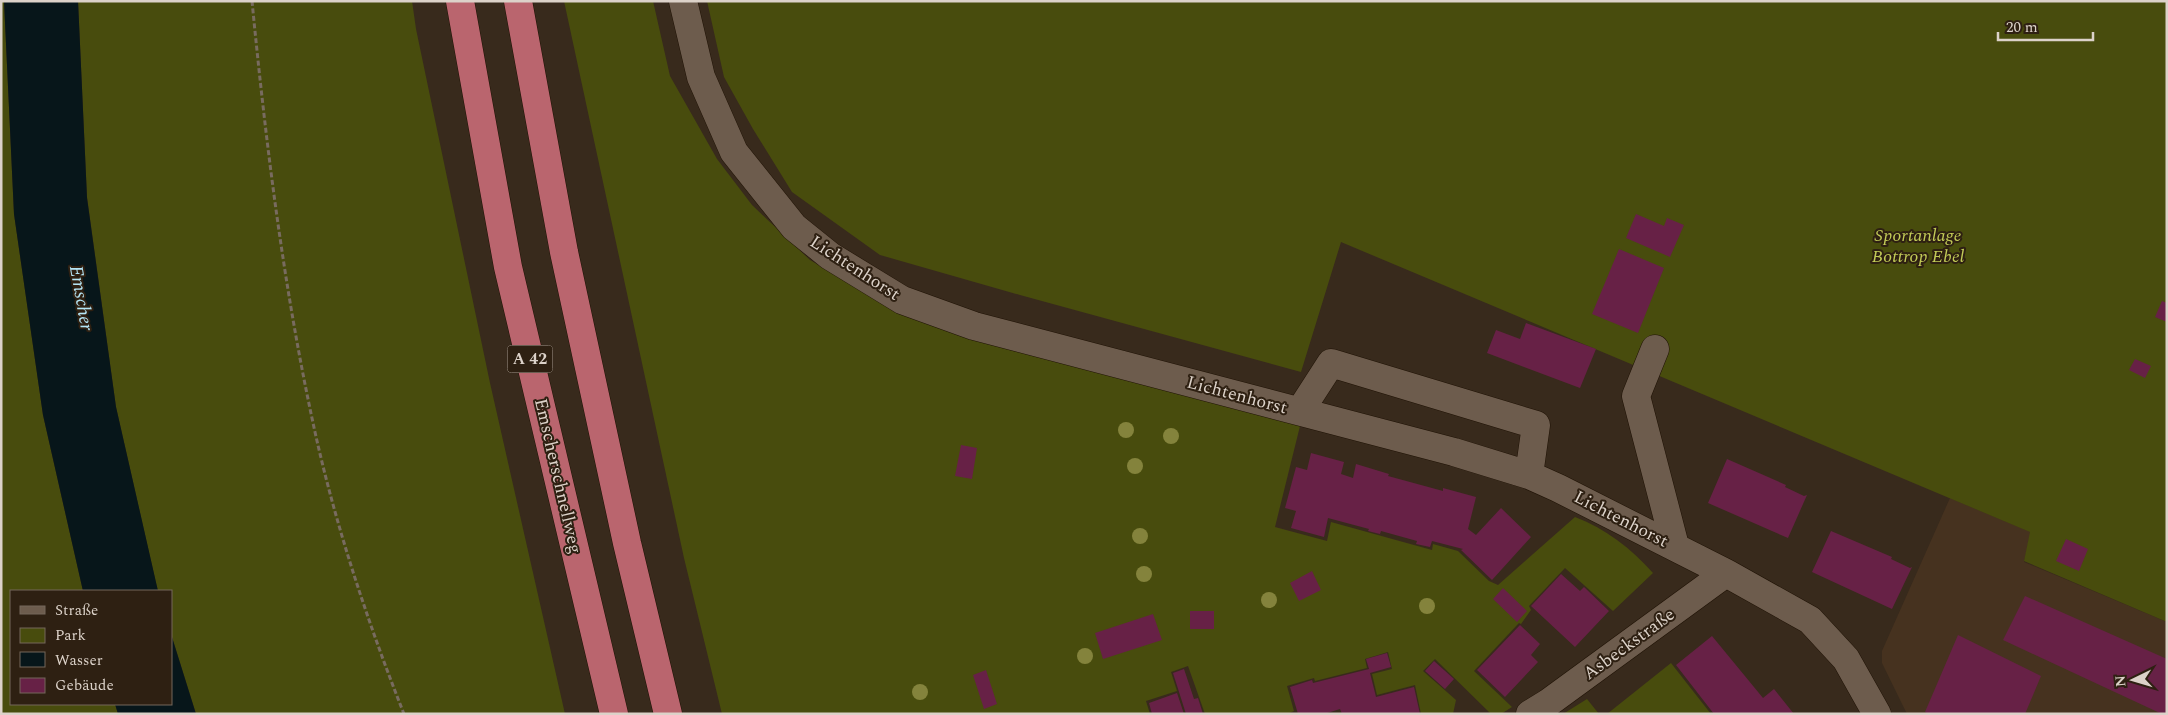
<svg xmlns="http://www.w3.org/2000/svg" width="2168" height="715" font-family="Spectral,serif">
  <rect width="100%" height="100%" fill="#382a1c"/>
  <path fill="#46321f" d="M1950,498L2031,532L2024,562L2167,622V714H1907L1882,663V651Z"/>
  <path fill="#484c0d" d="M1,1H4L14,214L43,415L83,591H11V704H115L118,714H1Z
    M78,1H412L416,29L490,383L565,714H196L171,634V591H158L156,583L116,407L87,197Z
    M564,1H653L670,76L717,159L752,205L810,260L861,290L1301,422L1275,527L1327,541L1331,522L1432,550L1433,544L1458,551L1489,581L1498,585L1575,517C1606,529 1631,548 1653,573L1613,611L1565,568L1529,606L1531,610L1521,624L1519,623L1474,671L1512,707L1501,714H1491L1435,659L1423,671L1456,700L1453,714H1421L1415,685L1377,695L1372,674L1392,669L1388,652L1365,659L1367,668L1315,681L1314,678L1287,686L1294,711L1287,714H1205L1188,666L1171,672L1177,691L1146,701L1150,714H722L684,558Z
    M707,1H2167V622L2024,561L2030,532L1341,242L1301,372L1020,295L880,255L792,192L753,129L724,77Z
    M1671,663L1711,714H1607Z
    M1587,699L1599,714H1563Z"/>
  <path fill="#07161a" d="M4,1H78L87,198L116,407L158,591H83L43,415L14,214Z
    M171,634L196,714H118L115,704H171Z"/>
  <path fill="#672146" d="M1636,214L1664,226L1667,218L1684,225L1670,257L1626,238Z
    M1619,249L1664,268L1638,333L1592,314Z
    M2162,301L2167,303V322L2155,317Z
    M1526,323L1596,349L1580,388L1487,353L1496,330L1520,339Z
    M2135,359L2151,366L2145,378L2129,370Z
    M961,445L977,448L972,479L955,476Z
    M1311,453L1344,462L1341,474L1353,478L1356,464L1389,474L1388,476L1443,491V488L1476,497L1468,529L1476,535L1501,508L1531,537L1492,580L1461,550L1463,549L1432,541L1430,547L1416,544L1417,541L1381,531L1380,534L1368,531L1369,529L1328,518L1324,537L1291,528L1296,511L1285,508L1296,467L1307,470Z
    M1727,459L1786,485L1785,487L1804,496L1807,495L1788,538L1708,503Z
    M1831,531L1892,557L1891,559L1910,568L1912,567L1892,609L1812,572Z
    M2066,539L2088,549L2079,571L2056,561Z
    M1312,571L1321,590L1299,601L1290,583Z
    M1561,574L1580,591L1584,587L1609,611L1575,647L1531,606Z
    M1503,588L1527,611L1517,622L1493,599Z
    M2025,596L2167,659V714H2162L2003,640Z
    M1190,611H1214V629H1190Z
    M1153,614L1162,640L1103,659L1095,633Z
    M1520,625L1540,644L1531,655L1538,662L1505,697L1477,670Z
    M1958,635L2041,676L2025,714H1929L1925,712Z
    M1712,636L1763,698L1774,689L1794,714H1714L1676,665Z
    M1387,653L1391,667L1370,673L1376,697L1414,687L1420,714H1342L1340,709L1324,714H1298L1290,687L1312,680L1313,683L1369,669L1366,659Z
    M1434,661L1454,679L1445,689L1425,671Z
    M1184,669L1194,699L1198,698L1203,714H1186L1173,673Z
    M986,670L997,704L984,709L973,675Z
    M1177,693L1184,714H1152L1149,703Z"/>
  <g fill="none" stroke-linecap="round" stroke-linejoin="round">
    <g stroke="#1f1205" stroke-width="29">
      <path id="minor" d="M683,1L701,77L734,152L794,227L830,256L902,300L974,326L1454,452L1529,475L1558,488L1726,573L1810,620L1846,659L1877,714
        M1655,349L1636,396L1675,546
        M1300,411L1331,363L1536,425L1529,475
        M1530,714L1548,703L1726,573"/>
    </g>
    <g stroke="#1f1205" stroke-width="29">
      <path id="highway" d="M460,1L508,267L614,714
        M518,1L564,252L627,543L668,714"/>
    </g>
    <path stroke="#786b5f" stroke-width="3" stroke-dasharray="5 2.5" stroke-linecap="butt" d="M252,1C266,145 284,291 315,432C336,527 368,623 404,714"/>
    <use href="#minor" stroke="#6d5c4d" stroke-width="28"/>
    <use href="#highway" stroke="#ba656e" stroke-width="28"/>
  </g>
  <g fill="#84833c">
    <circle cx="1126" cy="430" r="8"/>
    <circle cx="1171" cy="436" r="8"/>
    <circle cx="1135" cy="466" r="8"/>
    <circle cx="1140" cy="536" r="8"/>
    <circle cx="1144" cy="574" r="8"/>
    <circle cx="1269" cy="600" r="8"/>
    <circle cx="1427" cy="606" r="8"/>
    <circle cx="1085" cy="656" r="8"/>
    <circle cx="920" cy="692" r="8"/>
  </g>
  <g text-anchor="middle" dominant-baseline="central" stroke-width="4" stroke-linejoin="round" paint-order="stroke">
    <rect fill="#2e2012" stroke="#a89d92" stroke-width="1" x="507.5" y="345.5" width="45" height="27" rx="4"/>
    <g font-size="16" font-weight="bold" fill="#dcd2c9">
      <text x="530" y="359">A 42</text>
    </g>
    <g font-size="18" font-style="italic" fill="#c2cb57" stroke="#2e2012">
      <text x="1918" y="235">Sportanlage<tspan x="1918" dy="21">Bottrop Ebel</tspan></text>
    </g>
    <g font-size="18" fill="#dcd2c9" stroke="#2e2012">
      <text transform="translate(855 268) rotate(33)">Lichtenhorst</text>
      <text transform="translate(1237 395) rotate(15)">Lichtenhorst</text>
      <text transform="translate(558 476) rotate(77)">Emscherschnellweg</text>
      <text transform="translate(1621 519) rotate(27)">Lichtenhorst</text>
      <text transform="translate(1629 644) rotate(-36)">Asbeckstraße</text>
    </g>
    <g font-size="19" font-style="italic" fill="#b4e5f6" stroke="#2e2012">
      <text transform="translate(81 298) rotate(80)">Emscher</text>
    </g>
  </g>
  <rect width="2168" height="715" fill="none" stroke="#dcd2c9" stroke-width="5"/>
  <rect x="10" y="590" width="162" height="115" fill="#2e2012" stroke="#74675b"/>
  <rect x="20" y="606" width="25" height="8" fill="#6d5c4d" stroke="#74675b"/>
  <text x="55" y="615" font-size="15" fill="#dcd2c9">Straße</text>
  <rect x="20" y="628" width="25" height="15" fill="#484c0d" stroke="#74675b"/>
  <text x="55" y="640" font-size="15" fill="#dcd2c9">Park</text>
  <rect x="20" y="652" width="25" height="15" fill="#07161a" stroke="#74675b"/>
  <text x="55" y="665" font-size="15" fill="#dcd2c9">Wasser</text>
  <rect x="20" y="678" width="25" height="15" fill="#672146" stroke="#74675b"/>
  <text x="55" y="690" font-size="15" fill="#dcd2c9">Gebäude</text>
  <g transform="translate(2133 680) rotate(265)" stroke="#2e2012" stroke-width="4" paint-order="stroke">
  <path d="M0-4L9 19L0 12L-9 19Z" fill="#dcd2c9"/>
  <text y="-8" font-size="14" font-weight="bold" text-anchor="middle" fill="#dcd2c9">N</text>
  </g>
  <path d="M1998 32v8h95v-8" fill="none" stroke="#dcd2c9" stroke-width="2.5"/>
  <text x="2006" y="32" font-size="15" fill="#dcd2c9" stroke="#2e2012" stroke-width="4" paint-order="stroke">20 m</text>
</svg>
